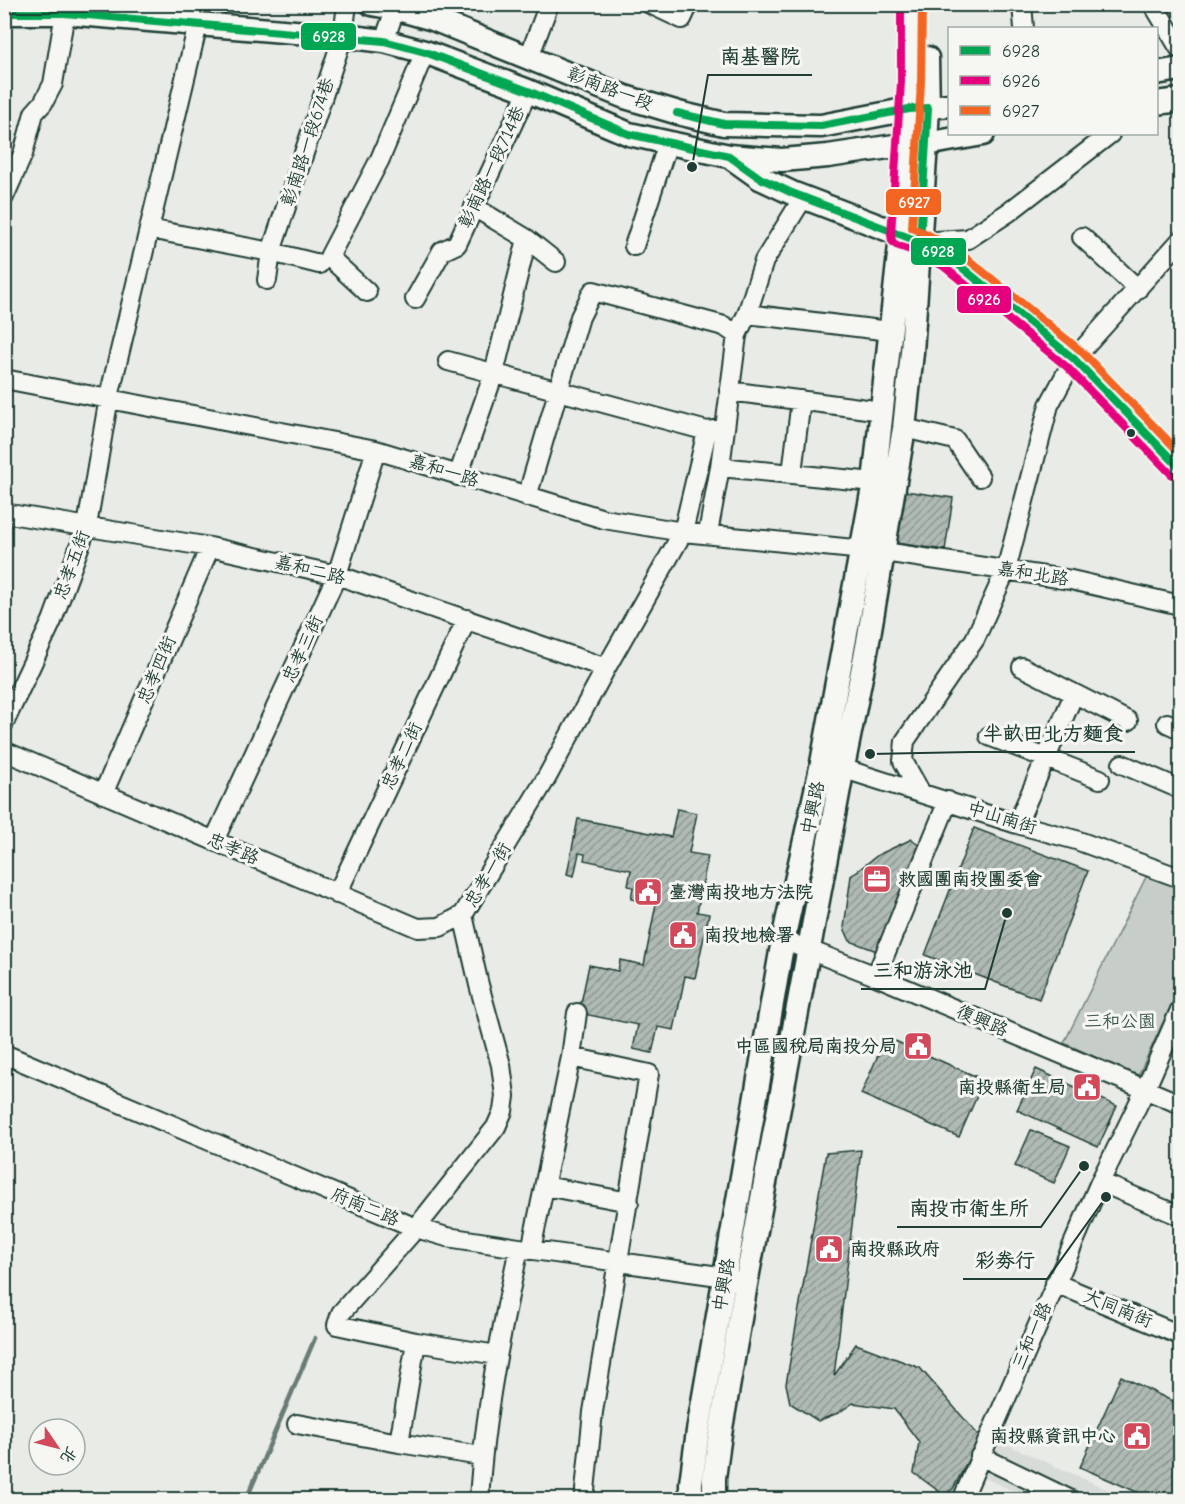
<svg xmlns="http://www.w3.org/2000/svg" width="1185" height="1504" font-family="'Comic Neue','LXGW WenKai TC',sans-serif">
  <defs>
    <pattern id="building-hatch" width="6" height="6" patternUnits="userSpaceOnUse" patternTransform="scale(1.5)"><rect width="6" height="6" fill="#b0bab5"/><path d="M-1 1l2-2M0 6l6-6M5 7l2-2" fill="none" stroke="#8f9894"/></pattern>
  </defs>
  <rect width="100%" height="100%" fill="#e9ebe7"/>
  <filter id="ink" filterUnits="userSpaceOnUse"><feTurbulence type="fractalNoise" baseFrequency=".0167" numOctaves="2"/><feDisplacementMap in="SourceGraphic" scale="12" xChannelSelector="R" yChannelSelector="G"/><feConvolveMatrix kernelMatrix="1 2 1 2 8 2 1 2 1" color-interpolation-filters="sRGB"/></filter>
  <g filter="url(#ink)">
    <path fill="#d8dcd8" d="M1001,1442L1129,1499H1032L982,1477Z"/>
    <path fill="#c7cec9" stroke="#73867e" stroke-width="1.5" d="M1149,871L1180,883V986L1138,1076L1064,1043Z"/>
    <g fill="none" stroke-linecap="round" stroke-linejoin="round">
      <path stroke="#687c75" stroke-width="4.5" d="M246,1500L315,1338"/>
    </g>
    <path fill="url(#building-hatch)" stroke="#1f3d34" stroke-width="1.5" d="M905,491L953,498L945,550L896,543Z
      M677,809L697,813L689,853L708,856L697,912L709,914L695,978L685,976L674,1030L658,1027L652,1053L633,1049L638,1025L579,1013L589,965L618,971L620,960L644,965L656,904L631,899L633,887L628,886L631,870L584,860L585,854L579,853L574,876L567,874L578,819L671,837Z
      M974,828L1088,871L1039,999L925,955Z
      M912,839L923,850L882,953L850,941L844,928L851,876L878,855Z
      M886,1037L984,1080L959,1137L861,1094Z
      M1036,1069L1117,1106L1098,1147L1017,1110Z
      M1031,1130L1070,1146L1054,1183L1015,1166Z
      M861,1150L834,1376L856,1344L920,1368L980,1437L953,1489L944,1495L914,1473L919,1442L894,1409L853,1403L838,1413L818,1421L790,1403L786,1384L826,1153Z
      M1121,1376L1180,1405V1500H1155L1080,1467Z"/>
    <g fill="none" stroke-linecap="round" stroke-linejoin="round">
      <g stroke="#1f3d34" stroke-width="22">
        <path id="minor" d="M650,4L682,19L689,4
          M1022,4L1024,28
          M1153,4L1180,49
          M384,41L397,4
          M529,57L549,4
          M4,197L23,154L34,113L43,103L53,84L65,13L63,4
          M474,207L527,239L556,262
          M149,229L271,252L319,264
          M1082,237L1138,289
          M920,242L968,239L1009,212L1110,134
          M634,246L668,143
          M267,280L271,252L343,36L347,4
          M367,292L329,257L380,159L425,52
          M415,299L442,251L457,244L528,91
          M747,314L764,261L803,198
          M737,335L747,314L890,331
          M448,361L707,431
          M4,379L376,450L604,519L683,532L884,552L1071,580L1180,605
          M729,391L882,411
          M904,428L955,440L980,477
          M720,467L874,482
          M792,473L801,400
          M458,476L494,373L527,239
          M527,497L580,317L593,291L724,326L737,335L720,467L708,533
          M4,513L210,547L337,575L606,668
          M1022,667L1128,721
          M4,723L52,621L87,526L109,397L198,24
          M1167,723L1180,729
          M989,736L1100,779
          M4,751L418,928L440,927L463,915
          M1122,764L1180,789
          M832,765L1017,824L1076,840L1180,878
          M921,793L903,761L905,741L975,639L1006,570L1049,405L1074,359L1180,241
          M103,794L210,547
          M1017,824L1074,694
          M214,841L337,575L376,450
          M337,894L467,619
          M783,940L876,976L1180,1104
          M876,976L948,801
          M4,1054L416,1228L447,1237L519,1248L726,1277L736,1281
          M571,1057L649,1074L593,1412L584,1500
          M1100,1182L1180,1216
          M545,1186L629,1202
          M531,1250L571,1057L577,1013
          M1055,1283L1180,1335
          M497,1355L416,1342L337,1325L341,1313L416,1228L496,1127L503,1111L505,1096L501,1065L479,985L463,915L547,777L606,668L683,532L707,431L723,429
          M297,1424L399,1443L481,1456
          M399,1443L416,1342
          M980,1456L1071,1500
          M479,1500C484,1415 501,1332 519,1248
          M962,1500L1100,1182L1145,1090L1180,1010"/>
      </g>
      <g stroke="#1f3d34" stroke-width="27">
        <path id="major" d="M372,4L394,8L433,19L625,97L682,114L724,124L821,126L909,109L950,105
          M4,13H65L343,36L384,41L425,52L528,91L629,134L729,156L782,160L828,156L908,144H926L983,134
          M1156,73L1180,69
          M1156,103L1180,100
          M729,156L760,178L792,193L920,242L949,257L974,276L1074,359L1180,468
          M691,1500V1483L698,1431L783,940L822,763L874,482L901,236L911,82L912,4
          M714,1500V1478L720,1434L746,1284L843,767L867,647L904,428L912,352L926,144L928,108L927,58"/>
      </g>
      <use href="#minor" stroke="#f6f6f2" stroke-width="18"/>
      <use href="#major" stroke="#f6f6f2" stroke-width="22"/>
      <g stroke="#f6f6f2" stroke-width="12">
        <path id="bus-1" d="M4,13H65L384,41L425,52L528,91L629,134L729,156L760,178L792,193L920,242L949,257L1074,359L1180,468
          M677,113L724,124L821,126L909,109L928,108L920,242"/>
      </g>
      <g stroke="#f6f6f2" stroke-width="12">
        <path id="bus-2" d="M901,4V82L891,235L892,241L896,245L916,252L943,266L1067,367L1172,475"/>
      </g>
      <g stroke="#f6f6f2" stroke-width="12">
        <path id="bus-3" d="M922,4L921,83L912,228L925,233L955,249L1081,351L1180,453"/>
      </g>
      <use href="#bus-1" stroke="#00a651" stroke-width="8"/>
      <use href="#bus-2" stroke="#e5007d" stroke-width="8"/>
      <use href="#bus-3" stroke="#f26522" stroke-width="8"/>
    </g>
  </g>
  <defs>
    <g id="office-square" transform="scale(1.5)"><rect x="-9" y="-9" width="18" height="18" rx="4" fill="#d1495b" stroke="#f6f6f2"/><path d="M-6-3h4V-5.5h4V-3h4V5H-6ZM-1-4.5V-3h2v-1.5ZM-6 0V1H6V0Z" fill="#fff"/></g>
    <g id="civic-square" transform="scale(1.5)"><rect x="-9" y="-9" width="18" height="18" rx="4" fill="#d1495b" stroke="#f6f6f2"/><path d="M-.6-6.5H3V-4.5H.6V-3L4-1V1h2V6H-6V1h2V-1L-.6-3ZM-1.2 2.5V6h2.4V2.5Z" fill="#fff"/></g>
  </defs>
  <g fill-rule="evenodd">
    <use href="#office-square" x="877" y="879"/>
    <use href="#civic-square" x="648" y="892"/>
    <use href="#civic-square" x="683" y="935"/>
    <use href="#civic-square" x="918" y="1046"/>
    <use href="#civic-square" x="1087" y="1087"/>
    <use href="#civic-square" x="829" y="1249"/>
    <use href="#civic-square" x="1137" y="1436"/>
  </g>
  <circle fill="#1f3d34" stroke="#f6f6f2" stroke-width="2" cx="1131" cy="433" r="5"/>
  <g text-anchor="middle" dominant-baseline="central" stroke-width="6" stroke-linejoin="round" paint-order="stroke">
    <g font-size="18" fill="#1f3d34" stroke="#f6f6f2">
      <text transform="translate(610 89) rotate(21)">彰南路一段</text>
      <text transform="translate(308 142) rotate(-72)">彰南路一段674巷</text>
      <text transform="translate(492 167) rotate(-65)">彰南路一段714巷</text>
      <text transform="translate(444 471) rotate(17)">嘉和一路</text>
      <text transform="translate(72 565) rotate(-70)">忠孝五街</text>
      <text transform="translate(310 570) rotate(14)">嘉和二路</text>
      <text transform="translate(1033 574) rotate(9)">嘉和北路</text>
      <text transform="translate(303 649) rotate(-65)">忠孝三街</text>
      <text transform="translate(157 670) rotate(-67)">忠孝四街</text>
      <text transform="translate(402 756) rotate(-65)">忠孝二街</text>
      <text transform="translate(813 808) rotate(-78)">中興路</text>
      <text transform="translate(1002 818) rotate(17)">中山南街</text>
      <text transform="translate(233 849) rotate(23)">忠孝路</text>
      <text transform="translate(488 875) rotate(-59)">忠孝一街</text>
      <text transform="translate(982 1021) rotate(23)">復興路</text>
      <text transform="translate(365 1207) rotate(23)">府南二路</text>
      <text transform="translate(724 1285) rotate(-80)">中興路</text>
      <text transform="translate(1118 1309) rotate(22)">大同南街</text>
      <text transform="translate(1032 1336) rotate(-66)">三和一路</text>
    </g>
    <g font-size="18" font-weight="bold" fill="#1f3d34" stroke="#f6f6f2" text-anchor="start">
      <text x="898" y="879">救國團南投團委會</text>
      <text x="669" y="892">臺灣南投地方法院</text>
      <text x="704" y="935">南投地檢署</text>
      <text x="897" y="1046" text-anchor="end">中區國稅局南投分局</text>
      <text x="1066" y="1087" text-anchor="end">南投縣衛生局</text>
      <text x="850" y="1249">南投縣政府</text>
      <text x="1116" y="1436" text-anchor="end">南投縣資訊中心</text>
    </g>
    <g font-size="18" fill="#415a52" stroke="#f6f6f2">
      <text x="1120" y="1021">三和公園</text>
    </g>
  </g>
  <path fill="none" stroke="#1f3d34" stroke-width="2" d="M692 167L708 75H812M870 754L971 752H1135M1007 913L985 989H861M1084 1166L1041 1227H897M1106 1197L1047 1279H963"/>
  <g fill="#1f3d34" stroke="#f6f6f2" stroke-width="2">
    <circle cx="692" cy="167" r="6"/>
    <circle cx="870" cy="754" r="6"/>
    <circle cx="1007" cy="913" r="6"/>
    <circle cx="1084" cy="1166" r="6"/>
    <circle cx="1106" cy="1197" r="6"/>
  </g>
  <g font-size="20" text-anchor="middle" font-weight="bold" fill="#1f3d34" stroke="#f6f6f2" stroke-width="6" stroke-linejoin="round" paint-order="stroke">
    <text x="760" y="63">南基醫院</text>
    <text x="1053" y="740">半畝田北方麵食</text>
    <text x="923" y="977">三和游泳池</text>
    <text x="969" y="1215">南投市衛生所</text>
    <text x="1005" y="1267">彩劵行</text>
  </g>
  <g stroke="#f6f6f2" stroke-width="2">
    <rect x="300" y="22" width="57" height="29" rx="6" fill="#00a651"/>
    <rect x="885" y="188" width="57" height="28" rx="6" fill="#f26522"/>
    <rect x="910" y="237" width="57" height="29" rx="6" fill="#00a651"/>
    <rect x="956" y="285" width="56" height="29" rx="6" fill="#e5007d"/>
  </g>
  <g font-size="16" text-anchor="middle" font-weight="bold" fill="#fff">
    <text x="329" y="42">6928</text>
    <text x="914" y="208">6927</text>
    <text x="938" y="257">6928</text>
    <text x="984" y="305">6926</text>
  </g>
  <rect width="1185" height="1504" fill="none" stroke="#f6f6f2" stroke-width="24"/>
  <rect x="12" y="12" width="1161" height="1480" fill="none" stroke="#1f3d34" stroke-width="2" filter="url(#ink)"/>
  <rect x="948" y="27" width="210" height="108" fill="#f6f6f2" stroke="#a0aca6" stroke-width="1.5"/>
  <rect x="960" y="46" width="30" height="9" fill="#00a651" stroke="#a0aca6" stroke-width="1.5"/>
  <text x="1002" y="57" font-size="18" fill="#1f3d34">6928</text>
  <rect x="960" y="76" width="30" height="9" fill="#e5007d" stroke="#a0aca6" stroke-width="1.5"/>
  <text x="1002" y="87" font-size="18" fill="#1f3d34">6926</text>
  <rect x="960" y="106" width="30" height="9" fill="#f26522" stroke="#a0aca6" stroke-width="1.5"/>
  <text x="1002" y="117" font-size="18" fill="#1f3d34">6927</text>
  <g transform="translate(57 1447) rotate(125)"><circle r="28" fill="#f6f6f2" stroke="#a0aca6" stroke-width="1.5"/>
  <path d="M0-4.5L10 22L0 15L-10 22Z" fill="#d1495b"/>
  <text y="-9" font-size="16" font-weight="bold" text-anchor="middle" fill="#1f3d34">北</text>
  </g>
</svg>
